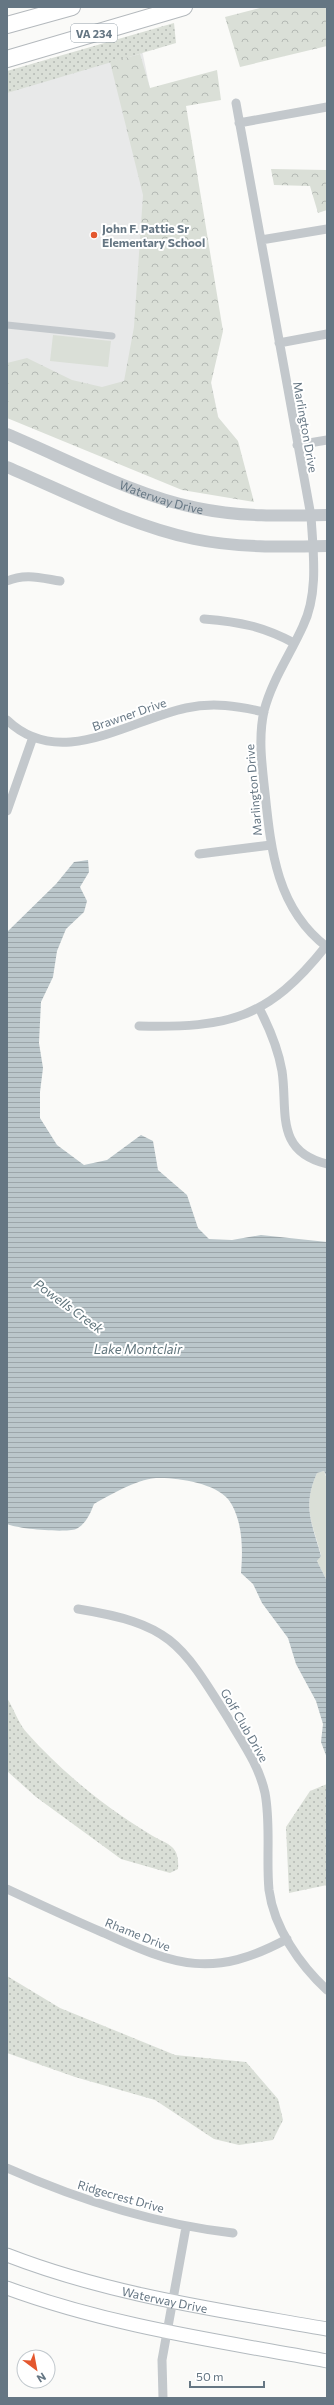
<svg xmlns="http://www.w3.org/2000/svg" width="334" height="2405" font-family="Commissioner,sans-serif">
  <defs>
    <pattern id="grass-dots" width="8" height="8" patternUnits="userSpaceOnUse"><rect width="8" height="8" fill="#dadfd7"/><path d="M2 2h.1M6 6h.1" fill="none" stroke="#b4b9b4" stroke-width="1.8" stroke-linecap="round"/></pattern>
    <pattern id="forest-crowns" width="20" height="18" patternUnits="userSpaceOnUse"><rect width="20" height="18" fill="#dadfd7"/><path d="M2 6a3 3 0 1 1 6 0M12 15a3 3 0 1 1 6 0" fill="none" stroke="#b4b9b4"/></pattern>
    <pattern id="water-rules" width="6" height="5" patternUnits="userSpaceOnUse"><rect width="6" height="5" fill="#bbc7cb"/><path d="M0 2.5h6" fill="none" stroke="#9ca6aa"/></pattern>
  </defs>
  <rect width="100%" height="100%" fill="#fafaf8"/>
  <path fill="#e8e9e9" d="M142,50L233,488L7,410V77Z"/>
  <path fill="url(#grass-dots)" d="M174,23L176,43L7,93V71Z
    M7,1698C14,1709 19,1725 28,1734C62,1772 105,1807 148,1833C166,1845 180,1843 178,1869L170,1873L121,1859L36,1797L7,1771Z
    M327,1784V1885L289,1893L286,1827L310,1791Z
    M7,1976L60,2008L175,2055L246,2062L278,2099L283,2120L273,2140L239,2145L214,2139L155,2100L75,2077L7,2053Z"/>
  <path fill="url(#forest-crowns)" d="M264,7H327V46L240,67L225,17Z
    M140,54L150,88L217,70L221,100L186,106L223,331L211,383L218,417L238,441L254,502L182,490L7,418V363L27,358L72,380L102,387L124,381L134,327L143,195L110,62Z
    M271,169L327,170V210L318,213L310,186L274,185Z"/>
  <path fill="#dadfd7" d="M53,335L111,341L108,367L50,361Z
    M324,1471L327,1479V1581L317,1561L321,1555C312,1522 302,1507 317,1473Z"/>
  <path fill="url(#water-rules)" d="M88,860L89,872L80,887L87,901L84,912L66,929L57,951L53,977L41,1002L39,1043L43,1068L40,1092V1118L57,1145L84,1165L107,1160L141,1135L153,1141L158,1170L187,1195L198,1228L209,1239L232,1240L261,1235L327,1242V1477L324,1471L317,1473C302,1507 312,1523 321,1556L317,1561L327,1581V1758L321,1742L323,1724L316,1701L296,1664L288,1638L262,1603L253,1584L241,1573C243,1549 243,1519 228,1499C215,1483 176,1477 156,1478C135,1480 112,1494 94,1504C90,1514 86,1524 76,1529C65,1533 18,1529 7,1524V932L56,884L74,862Z"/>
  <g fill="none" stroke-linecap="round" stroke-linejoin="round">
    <g stroke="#b3babf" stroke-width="15">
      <g id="secondary">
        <path id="s2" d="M7,2255C110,2295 219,2310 327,2329"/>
        <path d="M7,2288C110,2326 219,2341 327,2361"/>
      </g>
    </g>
    <g stroke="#b4b9bd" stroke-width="18">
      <path id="trunk" d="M7,25L72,7
        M7,59L184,7"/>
    </g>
    <path stroke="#c3c8cc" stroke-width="7" d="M7,325L112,336"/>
    <path stroke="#c3c8cc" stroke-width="9" d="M236,103L311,516C313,551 319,593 303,626C290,655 272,680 264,711C258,738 262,765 265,793C271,851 277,909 327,947
      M239,123L327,107
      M261,240L327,229
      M279,343L327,334
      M297,445L327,440
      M7,581C25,573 41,578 60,581
      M204,619C240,622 262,626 294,643
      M7,720C60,771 129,720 186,708C213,702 238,706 264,712
      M7,811L33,737
      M199,854L271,845
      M259,1008C270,1029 278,1048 282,1071C288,1111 274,1151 327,1164
      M139,1026C229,1028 268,1019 326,946
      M78,1609C170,1624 180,1641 228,1718C242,1742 259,1765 265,1793C271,1825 266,1858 269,1890C274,1928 300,1965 327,1990
      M7,1889C39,1904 71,1919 104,1933C176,1966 213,1979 287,1939
      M7,2168C79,2200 155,2224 233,2233
      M163,2398L162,2360L186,2227"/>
    <g stroke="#c3c8cc" stroke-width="12">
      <path id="s1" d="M7,434C67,459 133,495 197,508C240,517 283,516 327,515"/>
      <path d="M7,467C68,493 129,525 194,539C237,548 283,547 327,546"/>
    </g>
    <use href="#secondary" stroke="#fff" stroke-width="13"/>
    <use href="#trunk" stroke="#fff" stroke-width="16"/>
  </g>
  <circle fill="#e4572e" stroke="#fff" stroke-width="1.5" cx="94" cy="235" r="4"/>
  <g text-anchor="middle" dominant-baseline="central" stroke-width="4" stroke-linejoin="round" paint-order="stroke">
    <rect fill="#fff" stroke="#939fa8" stroke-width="1" x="71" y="24" width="46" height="18" rx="3"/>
    <g font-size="11" font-weight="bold" fill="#657683">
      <text x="94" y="33">VA 234</text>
    </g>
    <g font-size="12" font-weight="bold" fill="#657683" stroke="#fff" text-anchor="start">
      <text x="102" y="228">John F. Pattie Sr<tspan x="102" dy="14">Elementary School</tspan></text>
    </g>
    <g font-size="12" fill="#657683" stroke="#fff">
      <text transform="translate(306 427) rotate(80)">Marlington Drive</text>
      <text stroke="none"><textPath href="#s1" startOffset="167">Waterway Drive</textPath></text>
      <text transform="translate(129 714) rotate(-19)">Brawner Drive</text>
      <text transform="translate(253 790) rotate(-95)">Marlington Drive</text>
      <text transform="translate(245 1725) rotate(60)">Golf Club Drive</text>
      <text transform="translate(138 1934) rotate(22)">Rhame Drive</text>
      <text transform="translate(121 2196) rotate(16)">Ridgecrest Drive</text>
      <text stroke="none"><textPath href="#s2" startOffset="164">Waterway Drive</textPath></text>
    </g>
    <g font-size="13" font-style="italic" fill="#60757c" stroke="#fff">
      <text transform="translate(69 1306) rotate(36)">Powells Creek</text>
      <text x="138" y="1349">Lake Montclair</text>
    </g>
  </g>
  <rect width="334" height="2405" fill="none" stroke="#657683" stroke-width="16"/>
  <g transform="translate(36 2369) rotate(148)"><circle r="19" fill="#ffffff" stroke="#c1c8cd"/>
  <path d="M0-3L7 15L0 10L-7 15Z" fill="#e4572e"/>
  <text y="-6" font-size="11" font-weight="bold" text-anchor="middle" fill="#657683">N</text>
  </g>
  <path d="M190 2381v6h74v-6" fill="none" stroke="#657683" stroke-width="2"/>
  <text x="196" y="2381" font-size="12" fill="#657683" stroke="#ffffff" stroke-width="3" paint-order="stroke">50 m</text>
</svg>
